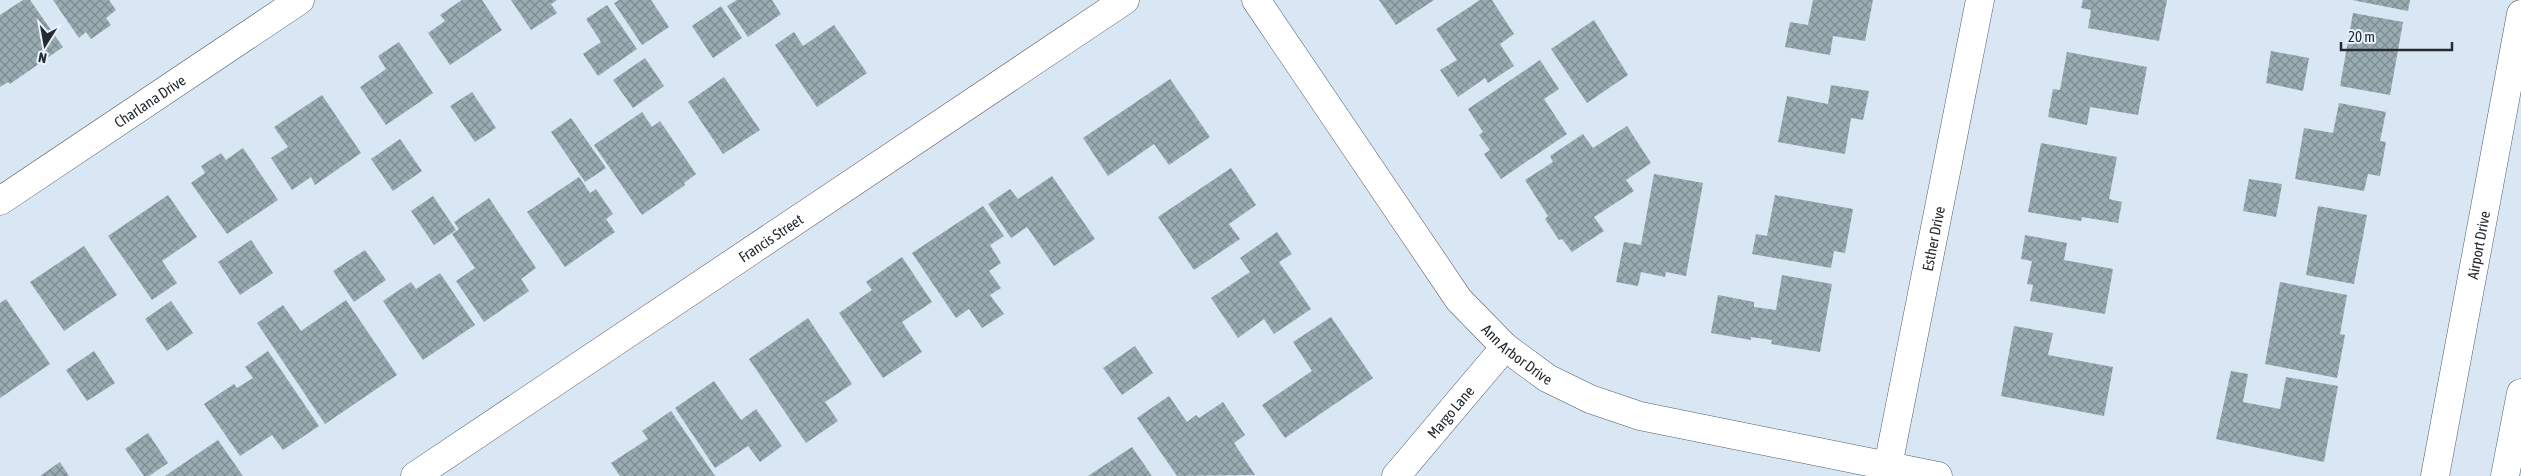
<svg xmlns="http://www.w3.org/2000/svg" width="2521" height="476" font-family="'Asap Condensed',sans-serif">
  <defs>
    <pattern id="building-cross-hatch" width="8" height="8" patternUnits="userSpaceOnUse" patternTransform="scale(1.25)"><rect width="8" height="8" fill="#98acb1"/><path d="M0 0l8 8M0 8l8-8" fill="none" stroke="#7c8c90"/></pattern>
  </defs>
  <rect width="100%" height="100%" fill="#d9e6f4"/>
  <path fill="url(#building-cross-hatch)" d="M23,0H30L63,47L10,84L8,82L0,87V15Z
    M53,0H109L116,10L106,18L111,25L91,39L86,32L79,38Z
    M462,0H482L502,30L450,65L428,33L445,21L440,15Z
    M511,0H557L551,4L557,13L531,30Z
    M619,0H651L669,27L642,45L614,3Z
    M737,0H772L781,14L748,37L727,6Z
    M1379,0H1434L1396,25Z
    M1480,0H1492L1514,34L1500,44L1514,66L1488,83L1485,78L1458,97L1440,70L1457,60L1436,29Z
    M1813,0H1873L1865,41L1833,36L1830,55L1785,47L1790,22L1808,25Z
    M2083,0H2167L2159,41L2088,28L2091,10L2081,8Z
    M2352,0H2410L2408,11Z
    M607,5L637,49L598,76L583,54L601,42L586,19Z
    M721,6L742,38L713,58L692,26Z
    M2353,13L2403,22L2390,95L2340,86Z
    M1594,20L1628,75L1587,103L1551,49Z
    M834,25L867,73L817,107L775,45L794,32L803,46Z
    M399,42L433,93L386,125L360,87L386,69L378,56Z
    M2271,51L2309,58L2303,91L2266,83Z
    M2067,52L2147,67L2138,115L2090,107L2087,125L2048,117L2053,89L2060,90Z
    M645,58L664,86L633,108L613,80Z
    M1540,60L1559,89L1544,99L1567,134L1501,179L1484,154L1490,150L1479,135L1483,132L1468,109Z
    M724,77L760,130L723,154L688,102Z
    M1170,79L1210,137L1169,165L1154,144L1108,176L1083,138Z
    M1831,85L1869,91L1863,120L1851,118L1845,154L1778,142L1787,96L1828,104Z
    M472,92L496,128L475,142L450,106Z
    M322,95L361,153L315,185L311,177L292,190L271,158L288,147L274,127Z
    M2339,103L2386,112L2380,141L2386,142L2380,176L2368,174L2364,191L2295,179L2304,128L2333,133Z
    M642,112L652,127L660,121L696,174L684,183L685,185L642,215L594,145Z
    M571,118L606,168L585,182L551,132Z
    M1627,126L1651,163L1626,180L1634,191L1594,217L1604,231L1572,252L1562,239L1559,240L1545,219L1548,216L1525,180L1553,162L1550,156L1583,134L1593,148Z
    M400,139L422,171L393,191L371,159Z
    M2041,143L2117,157L2109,199L2122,202L2118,223L2082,217L2081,221L2028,212Z
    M243,148L278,200L227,234L191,183L205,173L201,166L221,153L226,160Z
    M1231,168L1256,205L1229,224L1240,239L1194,270L1158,217Z
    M1654,174L1703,183L1686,276L1666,272L1665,277L1641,272L1638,286L1616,282L1624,242L1641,245Z
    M1052,176L1095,239L1054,266L1027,227L1011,238L988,204L1010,189L1018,199Z
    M579,177L590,193L596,189L613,214L606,219L615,232L565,267L527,212Z
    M2249,179L2282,184L2276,217L2243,211Z
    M168,195L197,237L162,261L177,283L152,300L108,236Z
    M1775,195L1853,209L1845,253L1834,251L1831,268L1752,254L1756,234L1767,236Z
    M433,196L456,230L434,245L411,211Z
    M489,198L536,268L521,279L529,291L484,322L456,281L475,268L452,234L459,229L454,222Z
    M983,206L1004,236L990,245L1001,263L989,271L1001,288L990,295L1004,314L982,328L969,309L956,318L912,253Z
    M2318,206L2367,215L2354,284L2306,275Z
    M1277,232L1292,254L1279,262L1311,309L1274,334L1264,319L1238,338L1211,298L1250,272L1240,258Z
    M2025,235L2067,243L2064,260L2113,269L2105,314L2030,301L2033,285L2027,284L2032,261L2021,259Z
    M251,240L273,273L240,295L218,262Z
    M84,246L117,295L64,331L30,282Z
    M365,250L386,280L354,302L333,271Z
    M902,257L932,302L902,322L922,352L883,378L839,313L872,290L866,282Z
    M440,273L475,325L423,360L383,301L411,282L416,289Z
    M1782,275L1832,284L1820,352L1771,344L1772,340L1751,337V340L1711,333L1718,295L1754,302V307L1776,310Z
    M2280,282L2347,295L2340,334L2345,335L2337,378L2265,364Z
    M6,299L50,364L0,398V303Z
    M346,300L397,375L325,424L257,323L283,305L301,331Z
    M171,301L193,333L167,351L145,319Z
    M1331,317L1373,378L1285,438L1262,405L1312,371L1293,342Z
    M808,318L852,384L825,402L838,421L806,443L749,359Z
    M2014,326L2053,333L2048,355L2113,367L2104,416L2001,396Z
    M1135,346L1153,373L1122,395L1103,368Z
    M94,351L115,383L87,401L66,370Z
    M268,351L319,426L283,450L272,435L240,456L204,404L234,384L237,388L253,378L245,367Z
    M2231,371L2248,374L2243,402L2280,409L2286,377L2338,386L2324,462L2216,439Z
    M714,381L741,420L756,409L782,446L760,462L748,446L715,468L675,408Z
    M1169,396L1187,422L1196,415L1199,418L1223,402L1245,435L1234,443L1255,475L1177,476L1137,418Z
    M671,411L715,476H620L611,463L648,439L642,431Z
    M148,433L168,463L149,476H144L125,449Z
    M218,440L243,476H165Z
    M1132,447L1152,476H1088Z
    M60,462L69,476H40Z"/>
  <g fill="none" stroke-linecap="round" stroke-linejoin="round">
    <g stroke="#525d69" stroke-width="29">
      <g id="minor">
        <path id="s1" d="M1256,0L1459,300L1505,347L1547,378L1590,399L1640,416L1938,476"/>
        <path id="s2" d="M0,201L300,0"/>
        <path id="s3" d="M415,476L1125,0"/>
        <path id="s4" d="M1396,476L1505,347"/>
        <path id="s5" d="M1886,476L1980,0"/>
      </g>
    </g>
    <g stroke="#525d69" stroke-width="29">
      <g id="secondary">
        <path id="s6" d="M2435,476L2521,14"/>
        <path d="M2505,476L2521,393"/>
      </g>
    </g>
    <use href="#minor" stroke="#fff" stroke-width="28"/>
    <use href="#secondary" stroke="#fff" stroke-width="28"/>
  </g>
  <g text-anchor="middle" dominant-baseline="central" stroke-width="5" stroke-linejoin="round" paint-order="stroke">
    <g font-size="15" fill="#252a2f" stroke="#e9f3fe">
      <text stroke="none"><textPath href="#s2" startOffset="180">Charlana Drive</textPath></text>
      <text stroke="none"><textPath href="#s3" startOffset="428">Francis Street</textPath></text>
      <text stroke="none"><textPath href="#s5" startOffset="242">Esther Drive</textPath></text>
      <text stroke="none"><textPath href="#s6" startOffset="235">Airport Drive</textPath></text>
      <text stroke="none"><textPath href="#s1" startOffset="442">Ann Arbor Drive</textPath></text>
      <text stroke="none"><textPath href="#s4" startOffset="84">Margo Lane</textPath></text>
    </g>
  </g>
  <g transform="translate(45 45) rotate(191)" stroke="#e9f3fe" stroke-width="4" paint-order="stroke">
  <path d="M0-4L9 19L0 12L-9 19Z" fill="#252a2f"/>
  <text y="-8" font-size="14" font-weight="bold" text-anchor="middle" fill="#252a2f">N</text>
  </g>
  <path d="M2341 42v8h111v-8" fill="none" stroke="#252a2f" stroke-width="2.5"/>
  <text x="2348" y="42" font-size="15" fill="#252a2f" stroke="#e9f3fe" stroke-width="4" paint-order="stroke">20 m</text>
</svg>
